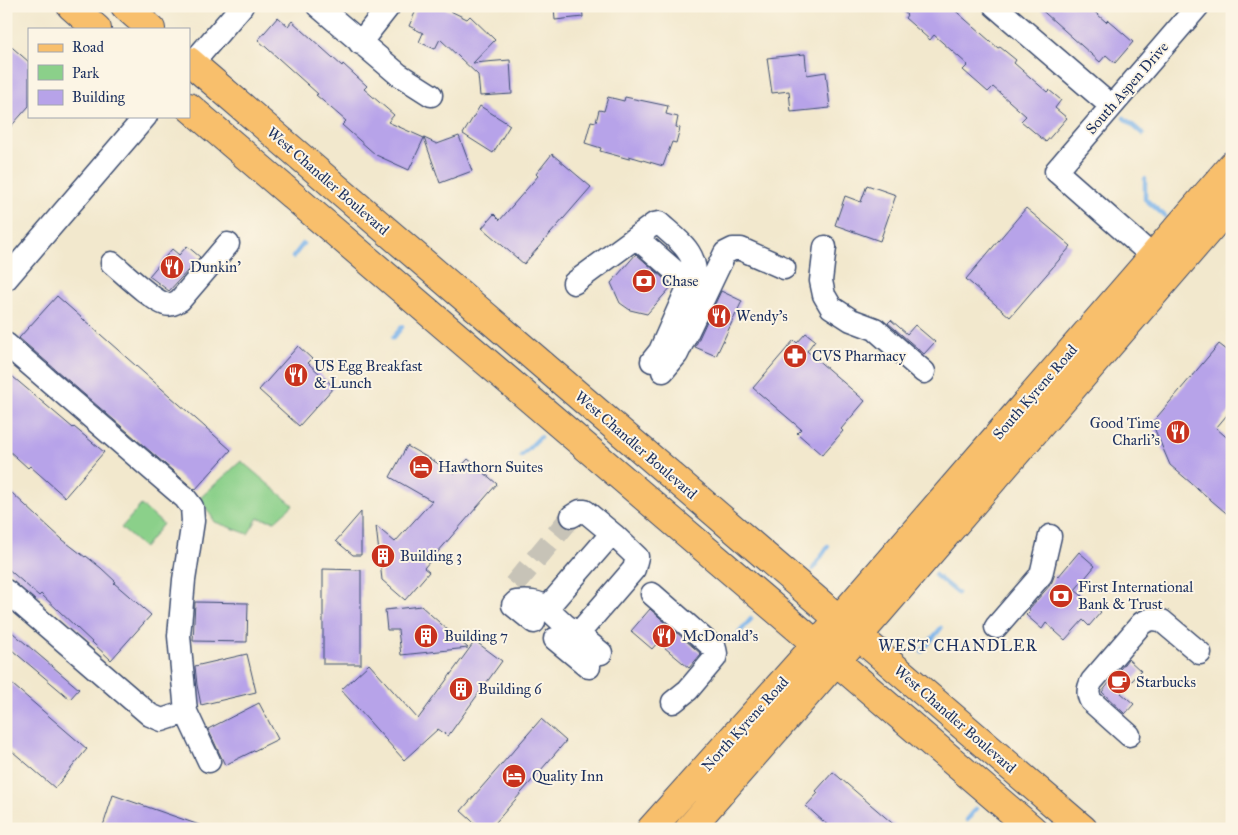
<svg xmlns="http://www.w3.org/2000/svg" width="1238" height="835" font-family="'IM FELL Great Primer',serif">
  <rect width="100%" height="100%" fill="#fcf5e5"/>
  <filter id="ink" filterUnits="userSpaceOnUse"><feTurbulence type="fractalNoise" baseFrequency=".02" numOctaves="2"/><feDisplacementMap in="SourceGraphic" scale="10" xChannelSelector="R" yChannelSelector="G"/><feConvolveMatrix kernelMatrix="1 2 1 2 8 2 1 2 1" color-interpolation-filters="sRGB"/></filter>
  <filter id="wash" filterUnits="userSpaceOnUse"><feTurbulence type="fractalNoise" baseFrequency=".0096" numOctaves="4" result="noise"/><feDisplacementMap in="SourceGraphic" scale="20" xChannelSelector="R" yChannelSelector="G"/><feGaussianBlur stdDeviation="1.12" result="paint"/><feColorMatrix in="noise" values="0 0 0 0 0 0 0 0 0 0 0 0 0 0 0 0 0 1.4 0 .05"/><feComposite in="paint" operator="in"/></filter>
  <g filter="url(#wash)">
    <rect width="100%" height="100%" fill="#f2e8cd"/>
    <path fill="#8bd08a" stroke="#538074" d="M241,461L293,505L275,521L258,518L248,534L215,522L200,498Z
      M141,505L163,524L144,548L121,528Z"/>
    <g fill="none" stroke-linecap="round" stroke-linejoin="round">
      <path stroke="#7ab3ea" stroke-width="4.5" d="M1124,118L1143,134
        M1145,179V199L1165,216
        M293,257L303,244
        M393,338L402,327
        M521,456L540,437
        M813,569L828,546
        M935,575L957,593
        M739,633L751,619
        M922,651L941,628
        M967,820L976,809"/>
    </g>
    <g id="blocks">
      <path fill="#b7a3e9" d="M418,6H440L467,19L470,16L495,40L473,63L510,60L512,94L480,96L478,75L440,39L435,49L419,42L423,33L409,26Z
        M554,6H582L583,17L555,20Z
        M897,6H950L998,48L1000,47L1016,60L1014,63L1047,92L1049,90L1061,100L1055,108L1067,118L1046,142L1021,121L1026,116L993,87L988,92L963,70L968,65L934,35L930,40L905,18L907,15Z
        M1037,6H1088L1106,22L1108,20L1133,42L1115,63L1106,55L1100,62Z
        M278,17L288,26L292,21L342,66L343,64L367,86L364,89L394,115L388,122L424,138L409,170L376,155L342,125L346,121L316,95L318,94L258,40Z
        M6,42L29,62V106L6,132Z
        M805,54L807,75L826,72L830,108L791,112L789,91L772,93L767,58Z
        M608,97L624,101L625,97L668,106L666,114L678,117L676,127L680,128L676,143L672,142L663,166L629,156V159L600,151L601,148L585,143L591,121L596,122L599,110L604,111Z
        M480,106L510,125L493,153L463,134Z
        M459,136L472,171L440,183L424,138L437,144Z
        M552,154L591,187L524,264L482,228L494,214L500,220L538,176L536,174Z
        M867,185L896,195L880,241L835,225L845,196L861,202Z
        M1026,208L1071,246L1010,317L966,279Z
        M187,246L200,257L169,291L149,276L172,249L179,255Z
        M636,254L672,286L647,314L630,310L620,303L611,283Z
        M721,291L742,301L716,356L695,347Z
        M57,296L231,450L195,490L19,338Z
        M891,320L907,334L915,325L935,342L924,354L888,323Z
        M806,333L815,340L807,351L865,401L841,429L843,431L822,455L797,433L801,429L753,388L794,340L797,343Z
        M1219,344L1232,354V409L1216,428L1232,442V518L1170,465L1152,423Z
        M298,346L312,359L308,363L334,387L299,426L259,390Z
        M6,371L73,428L74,427L104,452L65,497L30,466L28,468L6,448Z
        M407,446L455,473L468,459L497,484L424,568L429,572L405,600L382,580L376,526L395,542L432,501L390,477Z
        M12,493L63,540L85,557L86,556L101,568L116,582L114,583L151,615L111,660L41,594L39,596L6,567V499Z
        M361,512V555H353L336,541Z
        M1079,552L1095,566L1075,590L1101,612L1089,626L1083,620L1065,640L1046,623L1042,629L1026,615L1030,611L1029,609L1051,584L1055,574L1058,577Z
        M323,569L361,570V664H323Z
        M195,602L248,603L247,642L193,641Z
        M421,606L468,648L401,655L398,630H387L385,610Z
        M650,609L701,654L689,668L658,642L652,649L631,631Z
        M6,627L79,689L70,699L6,645Z
        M475,641L502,661L448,736L438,729L404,760L341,690L369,664L418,719Z
        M247,654L256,692L201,705L197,685L195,666Z
        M1128,659L1141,671L1121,693L1134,704L1125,714L1102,692Z
        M6,679L87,749L55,788L6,746Z
        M259,703L278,739L225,765L208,729Z
        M541,719L566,741L490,829H481L461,811Z
        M833,772L899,829H832L806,806L818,793L816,791Z
        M113,795L205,827V829H102Z"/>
    </g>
  </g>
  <g filter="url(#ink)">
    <use href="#blocks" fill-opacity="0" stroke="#3b4b6f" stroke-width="1"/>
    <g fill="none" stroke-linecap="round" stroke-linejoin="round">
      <path stroke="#c7c3b7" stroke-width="22" stroke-dasharray="22 11" stroke-linecap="butt" d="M514,585L572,516"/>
      <g stroke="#3b4b6f" stroke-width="25">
        <path id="minor" d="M318,6L398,74L431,95
          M995,6L1111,106
          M360,43L389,6
          M189,67L242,6
          M635,238L639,240L684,279L688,283V287
          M825,247L821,281L824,295L831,307L851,320L875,329L924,372
          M112,263C124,273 152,300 165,304C171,306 175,303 180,300L228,244
          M1166,268L1056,171L1198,6
          M6,279L146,116
          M574,283L654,224L659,223C675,238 694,249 695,272L660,351L652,361
          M6,344L185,498L192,507L193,521L184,580L179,636L186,712L162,720L150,715L6,591
          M663,371L677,354L725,253L733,249H741L784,268
          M572,516L580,511H585L615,536
          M652,594L715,649L716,654L715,658L688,690L673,702
          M547,608L565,625L578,634
          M534,622L513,605L516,602C528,601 538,601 547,608L607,539L615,536L637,557L634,569L578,634L601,653
          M996,627L1041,575L1050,536
          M555,639L589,667
          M186,712L209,761
          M1129,735L1091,701C1087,694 1088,688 1092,681L1142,623C1150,619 1154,618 1162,621L1200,653"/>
      </g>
      <g stroke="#3b4b6f" stroke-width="30">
        <path id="major" d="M71,6L97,29
          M125,6L151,29
          M189,61L1083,829
          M189,107L1032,829
          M651,829L839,619L1232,165
          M689,829L879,612L1232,203"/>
      </g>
      <use href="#minor" stroke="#fff" stroke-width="22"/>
      <use href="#major" stroke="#f8bf6c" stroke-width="28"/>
    </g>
  </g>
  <defs>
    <g id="restaurant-disc" transform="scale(1.25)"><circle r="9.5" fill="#c8321e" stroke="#fcf5e5"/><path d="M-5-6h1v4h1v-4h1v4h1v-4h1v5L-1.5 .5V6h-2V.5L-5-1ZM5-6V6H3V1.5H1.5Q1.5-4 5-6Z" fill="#fff"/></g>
    <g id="bank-disc" transform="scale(1.25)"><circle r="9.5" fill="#c8321e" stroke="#fcf5e5"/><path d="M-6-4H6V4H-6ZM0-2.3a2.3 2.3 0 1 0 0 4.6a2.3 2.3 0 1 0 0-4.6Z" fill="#fff"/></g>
    <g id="pharmacy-disc" transform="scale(1.25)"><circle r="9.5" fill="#c8321e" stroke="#fcf5e5"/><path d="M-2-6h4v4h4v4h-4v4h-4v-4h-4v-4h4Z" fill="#fff"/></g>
    <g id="hotel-disc" transform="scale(1.25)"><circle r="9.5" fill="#c8321e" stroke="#fcf5e5"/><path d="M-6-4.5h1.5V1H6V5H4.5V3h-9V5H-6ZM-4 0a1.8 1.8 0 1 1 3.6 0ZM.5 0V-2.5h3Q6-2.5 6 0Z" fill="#fff"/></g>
    <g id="building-disc" transform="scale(1.25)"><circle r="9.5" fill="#c8321e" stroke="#fcf5e5"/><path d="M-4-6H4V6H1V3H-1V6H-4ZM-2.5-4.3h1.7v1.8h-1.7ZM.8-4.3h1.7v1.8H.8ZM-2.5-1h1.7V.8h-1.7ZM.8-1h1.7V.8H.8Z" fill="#fff"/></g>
    <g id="cafe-disc" transform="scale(1.25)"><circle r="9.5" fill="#c8321e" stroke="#fcf5e5"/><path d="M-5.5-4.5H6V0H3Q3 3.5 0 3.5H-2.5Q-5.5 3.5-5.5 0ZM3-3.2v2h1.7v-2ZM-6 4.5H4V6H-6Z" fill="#fff"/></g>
  </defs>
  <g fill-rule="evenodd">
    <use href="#restaurant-disc" x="172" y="267"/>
    <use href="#bank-disc" x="644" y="281"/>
    <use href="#restaurant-disc" x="719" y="316"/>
    <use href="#pharmacy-disc" x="795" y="356"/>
    <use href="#restaurant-disc" x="296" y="375"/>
    <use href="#restaurant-disc" x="1178" y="432"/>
    <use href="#hotel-disc" x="421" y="467"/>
    <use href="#building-disc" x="383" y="556"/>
    <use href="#bank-disc" x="1061" y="596"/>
    <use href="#building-disc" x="426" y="636"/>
    <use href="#restaurant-disc" x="664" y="636"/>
    <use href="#cafe-disc" x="1119" y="682"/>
    <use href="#building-disc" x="461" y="689"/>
    <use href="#hotel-disc" x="514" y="776"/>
  </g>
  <g text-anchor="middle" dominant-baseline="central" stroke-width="4" stroke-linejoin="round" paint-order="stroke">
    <g font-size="15" fill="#1b2f5e" stroke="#fcf5e5">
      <text transform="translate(1127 88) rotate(-49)">South Aspen Drive</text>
      <text transform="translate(328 181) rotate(41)">West Chandler Boulevard</text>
      <text transform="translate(1035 392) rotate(-49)">South Kyrene Road</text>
      <text transform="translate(636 445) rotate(41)">West Chandler Boulevard</text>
      <text transform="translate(955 719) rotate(41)">West Chandler Boulevard</text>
      <text transform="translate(745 724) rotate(-48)">North Kyrene Road</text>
    </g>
    <g font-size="15" fill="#1b2f5e" stroke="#fcf5e5" text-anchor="start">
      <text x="190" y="267">Dunkin'</text>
      <text x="662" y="281">Chase</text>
      <text x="736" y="316">Wendy's</text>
      <text x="812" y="356">CVS Pharmacy</text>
      <text x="314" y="366">US Egg Breakfast<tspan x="314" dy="17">&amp; Lunch</tspan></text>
      <text x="1160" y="423" text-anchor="end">Good Time<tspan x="1160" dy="17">Charli’s</tspan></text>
      <text x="438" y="467">Hawthorn Suites</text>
      <text x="400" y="556">Building 3</text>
      <text x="1078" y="587">First International<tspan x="1078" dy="17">Bank &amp; Trust</tspan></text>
      <text x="444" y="636">Building 7</text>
      <text x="682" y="636">McDonald's</text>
      <text x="1136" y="682">Starbucks</text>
      <text x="478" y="689">Building 6</text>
      <text x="532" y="776">Quality Inn</text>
    </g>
    <g font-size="16" letter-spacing="1" fill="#1b2f5e" stroke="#fcf5e5">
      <text x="958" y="645">WEST CHANDLER</text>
    </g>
  </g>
  <rect width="1238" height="835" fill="none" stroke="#fcf5e5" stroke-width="25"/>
  <rect x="28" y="28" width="162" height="90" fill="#fcf5e5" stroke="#a2a6af"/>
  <rect x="38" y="44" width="25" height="8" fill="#f8bf6c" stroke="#a2a6af"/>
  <text x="72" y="52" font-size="15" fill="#1b2f5e">Road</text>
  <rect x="38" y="65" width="25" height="15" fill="#8bd08a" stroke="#a2a6af"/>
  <text x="72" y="78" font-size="15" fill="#1b2f5e">Park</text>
  <rect x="38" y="90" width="25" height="15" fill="#b7a3e9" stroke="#a2a6af"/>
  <text x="72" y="102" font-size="15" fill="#1b2f5e">Building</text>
</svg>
